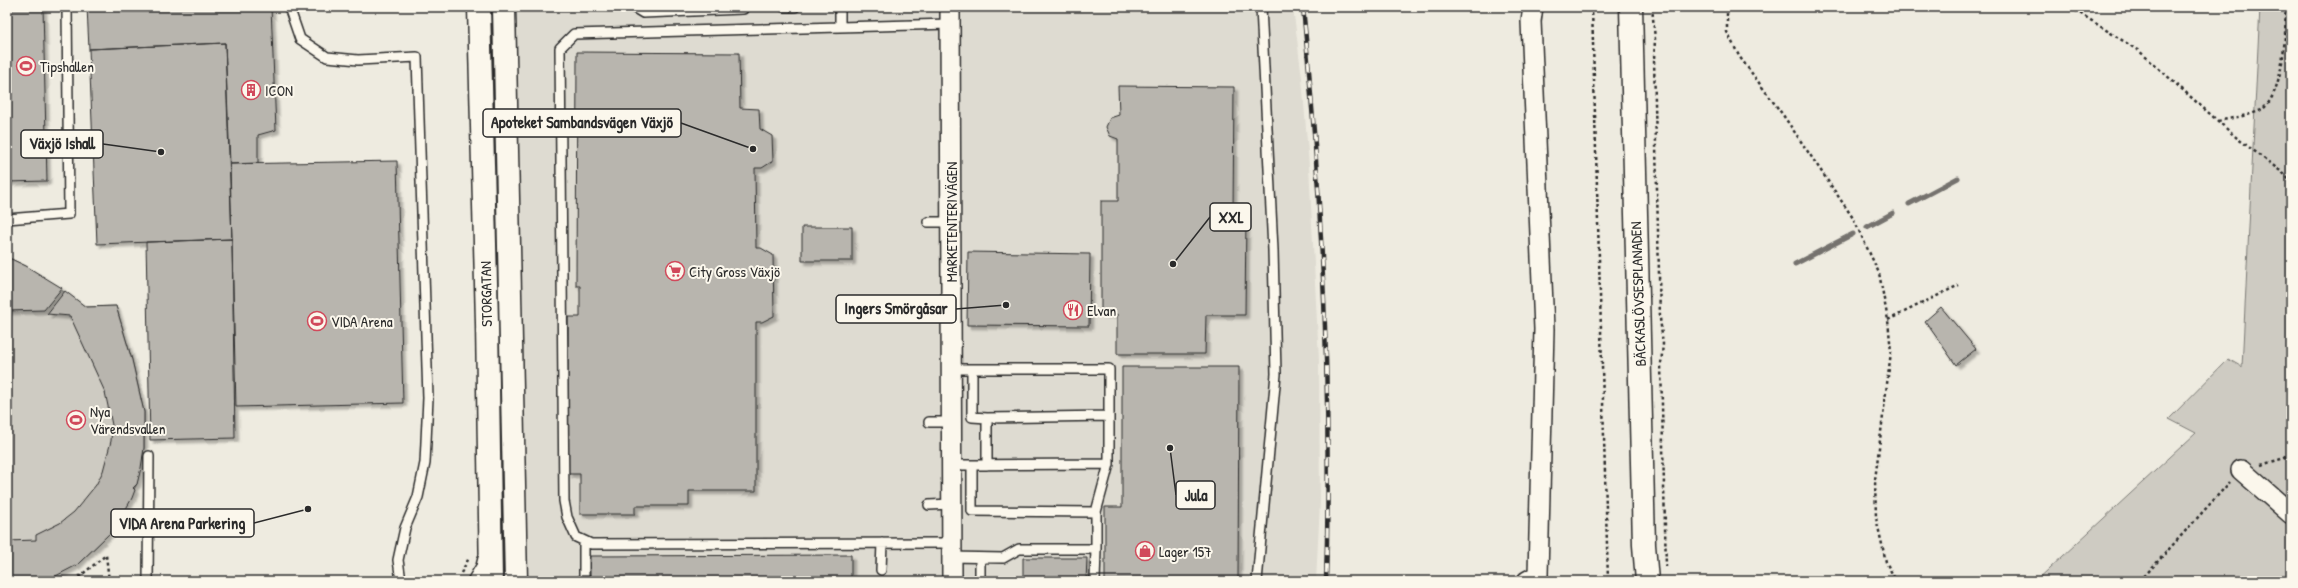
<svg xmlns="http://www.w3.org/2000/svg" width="2298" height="588" font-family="'Patrick Hand',sans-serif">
  <defs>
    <filter id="shadow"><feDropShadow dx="3.5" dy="3.5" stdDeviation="1" flood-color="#0004"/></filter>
  </defs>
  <rect width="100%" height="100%" fill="#eeebe0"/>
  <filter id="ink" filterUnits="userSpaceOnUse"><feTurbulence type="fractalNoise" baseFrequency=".025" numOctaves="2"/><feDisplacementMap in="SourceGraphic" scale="8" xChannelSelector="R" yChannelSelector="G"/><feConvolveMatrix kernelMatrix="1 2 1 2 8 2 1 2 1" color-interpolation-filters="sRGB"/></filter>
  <g filter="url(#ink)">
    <path fill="#dedbd1" d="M504,7H1293L1302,78L1309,166L1319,360L1320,503L1316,581H516Z"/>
    <path fill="#cecbc2" stroke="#7c7b76" d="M2260,7H2291V581H2036L2196,433L2169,419L2228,359L2242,367Z
      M7,257L26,266L86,307L116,306L132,360L144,412V448L137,484L110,533L77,565L7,581Z"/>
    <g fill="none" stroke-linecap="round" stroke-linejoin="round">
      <path stroke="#74726e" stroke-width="5" d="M1909,204L1958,178
        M1867,227L1893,213
        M1795,264L1853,234"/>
    </g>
    <path fill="#b8b5ae" stroke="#2b2b2b" filter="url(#shadow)" d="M7,7H43L47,181L7,182Z
      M87,7H271L276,130L258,135V163L230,164L225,43L89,49Z
      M225,43L232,239L97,244L89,49Z
      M577,52L739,53L740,108L759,109L760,129L772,136L773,161L762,168H755L756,248H761L773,255L774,316L762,322H756V491H689V506H635V514H580V474H568V317H580V286H576Z
      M1118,86L1234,87L1233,214L1246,215L1245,315H1206L1205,354H1117V314H1101V201H1118V139L1110,136L1106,127L1110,118L1119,115Z
      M397,161L403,403L236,407L230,164Z
      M802,227H852V261H802Z
      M232,239L235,438L150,440L146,242Z
      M968,252L1090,254L1089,326L967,325Z
      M7,257L26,266L62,288L44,310L7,311Z
      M65,291L86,307L116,306L132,360L144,412V448L141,468L137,484L133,488L135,490L132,498L122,516L110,533L77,565L46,581H7V541L36,540V535L60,523L74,512L96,485L103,471L111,441L112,425L105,392L70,316L47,314Z
      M1941,307L1976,349L1956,365L1925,321Z
      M1122,367H1239L1238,581H1105V507H1122Z
      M851,555V581H590V556Z
      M1023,558H1087L1086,581H1023Z"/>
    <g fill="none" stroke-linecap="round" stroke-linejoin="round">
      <g stroke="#2b2b2b" stroke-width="12">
        <path id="lane" d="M289,7L300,39L327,57L358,60L417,57L428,398L425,463L418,497L405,528L398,560L401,581
          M633,7L643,13L743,9L744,7
          M784,7H795
          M840,7V27
          M950,24L574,34L560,48L564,501L567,517L576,537L591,544L951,543
          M7,219L69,214L67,7
          M928,222H951
          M951,369H1109V464L951,465
          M972,369V417L987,418V465
          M987,418L1109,416
          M929,422H951
          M972,465V511L1096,512L1109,464
          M929,505L951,504
          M1096,512V549
          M584,541V581
          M952,557L1003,558L1019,549H1096L1095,581
          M881,570L882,543
          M148,581L149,456
          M472,581L481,566L483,558
          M980,581V558
          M1257,581L1276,374L1273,250L1261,7"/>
      </g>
      <g stroke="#2b2b2b" stroke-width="22">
        <path id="street" d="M950,7L952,581
          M2241,470L2291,514
          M1527,581L1538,575L1544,329L1531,21L1533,7"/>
      </g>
      <g stroke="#2b2b2b" stroke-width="25">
        <path id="secondary" d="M479,7L487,323L491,581
          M504,7L516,581
          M1631,7L1644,545L1647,581"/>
      </g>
      <path stroke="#2b2b2b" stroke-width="2.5" stroke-dasharray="3 3" stroke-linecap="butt" d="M1592,7L1608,581
        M1652,7L1655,39L1654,59L1660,318L1663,344L1661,364L1666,567
        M1727,7V32L1739,56L1783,115L1853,218L1879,273L1888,320L1891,352L1875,480L1876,518L1886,562L1896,581
        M2070,7L2139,51L2237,138L2283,173L2291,182
        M2218,121C2231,118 2249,116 2261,110C2283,97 2287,30 2285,7
        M1888,320L1959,285
        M2261,465L2291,456
        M461,573L469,558
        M74,581L106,555L109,581
        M2140,581L2230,482"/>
      <use href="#lane" stroke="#fbf7ec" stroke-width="9"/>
      <use href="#street" stroke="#fbf7ec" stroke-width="19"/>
      <use href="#secondary" stroke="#fbf7ec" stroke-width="22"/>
      <g stroke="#2b2b2b" stroke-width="4.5">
        <path id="rail" d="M1303,7C1322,198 1332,389 1326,581"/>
      </g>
      <use href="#rail" stroke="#fbf7ec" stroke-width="3" stroke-dasharray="9" stroke-linecap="butt"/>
    </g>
  </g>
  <defs>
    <g id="stadium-ring" transform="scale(1)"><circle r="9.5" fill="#fbf7ec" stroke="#d1495b" stroke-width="1.5"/><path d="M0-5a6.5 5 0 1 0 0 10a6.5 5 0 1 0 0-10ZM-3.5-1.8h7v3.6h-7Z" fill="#d1495b"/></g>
    <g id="building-ring" transform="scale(1)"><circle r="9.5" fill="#fbf7ec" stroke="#d1495b" stroke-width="1.5"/><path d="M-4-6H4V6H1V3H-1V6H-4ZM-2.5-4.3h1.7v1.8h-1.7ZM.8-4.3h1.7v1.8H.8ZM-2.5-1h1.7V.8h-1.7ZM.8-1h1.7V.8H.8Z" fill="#d1495b"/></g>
    <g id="supermarket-ring" transform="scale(1)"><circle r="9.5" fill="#fbf7ec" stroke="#d1495b" stroke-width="1.5"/><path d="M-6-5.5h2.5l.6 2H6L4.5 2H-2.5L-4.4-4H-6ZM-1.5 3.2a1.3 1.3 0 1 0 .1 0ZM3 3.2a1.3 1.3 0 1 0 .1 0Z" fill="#d1495b"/></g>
    <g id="restaurant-ring" transform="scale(1)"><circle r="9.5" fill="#fbf7ec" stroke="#d1495b" stroke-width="1.5"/><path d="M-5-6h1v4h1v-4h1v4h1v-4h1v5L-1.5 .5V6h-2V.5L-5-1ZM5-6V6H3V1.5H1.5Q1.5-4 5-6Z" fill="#d1495b"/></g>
    <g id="shop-ring" transform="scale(1)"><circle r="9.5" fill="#fbf7ec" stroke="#d1495b" stroke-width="1.5"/><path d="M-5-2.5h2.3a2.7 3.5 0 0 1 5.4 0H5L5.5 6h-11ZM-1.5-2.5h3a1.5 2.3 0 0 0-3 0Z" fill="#d1495b"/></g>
  </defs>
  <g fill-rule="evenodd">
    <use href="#stadium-ring" x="26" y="66"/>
    <use href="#building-ring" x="251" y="90"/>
    <use href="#supermarket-ring" x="675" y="271"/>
    <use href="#restaurant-ring" x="1073" y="310"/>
    <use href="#stadium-ring" x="317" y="321"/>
    <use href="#stadium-ring" x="76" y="420"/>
    <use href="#shop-ring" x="1145" y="551"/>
  </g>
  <g text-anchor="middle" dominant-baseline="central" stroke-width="4" stroke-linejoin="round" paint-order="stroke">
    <g font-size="15" fill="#2b2b2b" stroke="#fbf7ec" text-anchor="start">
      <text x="40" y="66">Tipshallen</text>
      <text x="265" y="90">ICON</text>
      <text x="689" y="271">City Gross Växjö</text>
      <text x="1087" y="310">Elvan</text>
      <text x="331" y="321">VIDA Arena</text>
      <text x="90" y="411">Nya<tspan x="90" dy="17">Värendsvallen</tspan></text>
      <text x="1159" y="551">Lager 157</text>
    </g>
    <g font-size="15" fill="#2b2b2b" stroke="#fbf7ec">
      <text transform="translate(951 222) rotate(-90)">MARKETENTERIVÄGEN</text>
      <text transform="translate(486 294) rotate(-91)">STORGATAN</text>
      <text transform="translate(1638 294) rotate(-92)">BÄCKASLÖVSESPLANADEN</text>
    </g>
  </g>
  <path fill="none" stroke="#2b2b2b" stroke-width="1.5" d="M753 149L681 123M161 152L103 144M1173 264L1210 217M1006 305L956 309M1170 448L1176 495M308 509L254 523"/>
  <g fill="#2b2b2b" stroke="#fbf7ec" stroke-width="1.5">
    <circle cx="753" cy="149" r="4"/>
    <circle cx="161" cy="152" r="4"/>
    <circle cx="1173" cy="264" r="4"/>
    <circle cx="1006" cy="305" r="4"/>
    <circle cx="1170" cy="448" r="4"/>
    <circle cx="308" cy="509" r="4"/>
  </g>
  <g fill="#fbf7ec" stroke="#2b2b2b" stroke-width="1.5">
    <rect x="483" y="109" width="198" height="28" rx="4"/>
    <rect x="21" y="130" width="82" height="28" rx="4"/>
    <rect x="1210" y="203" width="41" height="28" rx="4"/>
    <rect x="836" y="295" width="120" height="28" rx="4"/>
    <rect x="1176" y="481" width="39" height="28" rx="4"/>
    <rect x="111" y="509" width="143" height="28" rx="4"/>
  </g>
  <g font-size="16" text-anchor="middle" font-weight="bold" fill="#2b2b2b">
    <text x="582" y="128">Apoteket Sambandsvägen Växjö</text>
    <text x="62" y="149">Växjö Ishall</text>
    <text x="1231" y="223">XXL</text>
    <text x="896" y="314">Ingers Smörgåsar</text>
    <text x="1196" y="501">Jula</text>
    <text x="182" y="529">VIDA Arena Parkering</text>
  </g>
  <rect width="2298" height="588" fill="none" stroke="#fbf7ec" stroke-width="24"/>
  <rect x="12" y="12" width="2274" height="564" fill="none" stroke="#2b2b2b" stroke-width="1.5" filter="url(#ink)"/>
</svg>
